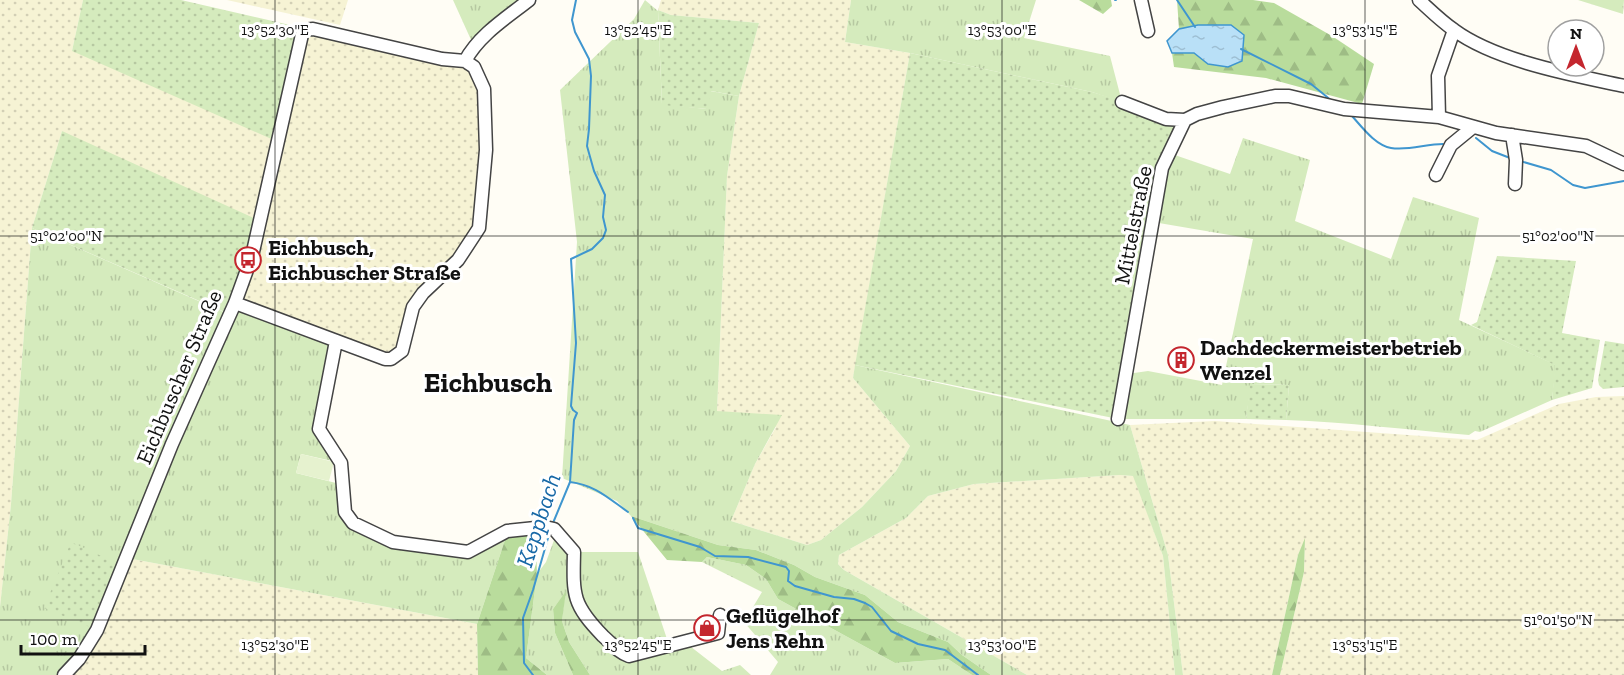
<svg xmlns="http://www.w3.org/2000/svg" width="1624" height="675" font-family="'Zilla Slab',serif">
  <defs>
    <pattern id="farmland-dots" width="8" height="8" patternUnits="userSpaceOnUse" patternTransform="scale(1.5)"><rect width="8" height="8" fill="#f6f3d4"/><path d="M2 2h.1M6 6h.1" fill="none" stroke="#d2cfb5" stroke-width="1.8" stroke-linecap="round"/></pattern>
    <pattern id="grass-tufts" width="24" height="20" patternUnits="userSpaceOnUse" patternTransform="scale(1.5)"><rect width="24" height="20" fill="#d5ebbd"/><path d="M3 7l-1-3M5 7V3M7 7l1-3M15 17l-1-3M17 17v-4M19 17l1-3" fill="none" stroke="#b6c8a1"/></pattern>
    <pattern id="forest-firs" width="22" height="20" patternUnits="userSpaceOnUse" patternTransform="scale(1.5)"><rect width="22" height="20" fill="#b9dc9c"/><path d="M5 1l3.5 6h-7zM16 11l3.5 6h-7z" fill="#9ebc85"/></pattern>
    <pattern id="garden-dots" width="8" height="8" patternUnits="userSpaceOnUse" patternTransform="scale(1.5)"><rect width="8" height="8" fill="#d5ebbd"/><path d="M2 2h.1M6 6h.1" fill="none" stroke="#b6c8a1" stroke-width="1.8" stroke-linecap="round"/></pattern>
    <pattern id="water-ripples" width="26" height="14" patternUnits="userSpaceOnUse" patternTransform="scale(1.5)"><rect width="26" height="14" fill="#b9e0f7"/><path d="M2 4q2-2 4 0t4 0M15 11q2-2 4 0t4 0" fill="none" stroke="#9ebfd3"/></pattern>
  </defs>
  <rect width="100%" height="100%" fill="#fffdf5"/>
  <path fill="url(#farmland-dots)" d="M0,0H83L72,51L298,32L318,33L465,66L474,72L480,88L486,150L479,228L423,293L402,351L391,359L233,298L62,131L32,228L11,504L0,607Z
    M227,0H348L340,25Z
    M661,0H851L845,42L910,53L853,378L910,446L896,471L862,507L821,540L807,545L731,521L755,464L776,427L717,411L727,176L739,96L759,23L671,15L658,10Z
    M1624,396V675H1280L1304,572L1305,540L1298,555L1272,675H1183L1168,555L1130,425L1215,421L1477,440L1559,404L1596,397Z
    M1120,475L1134,476L1163,556L1175,675H1027L844,570L838,564L839,555L906,518L928,496L974,484Z
    M127,558L477,624L478,675H64Z"/>
  <path fill="url(#grass-tufts)" d="M453,0H524L472,42Z
    M645,0L658,11L662,104L706,109L710,91L739,96L727,176L717,411L782,415L755,464L731,521L807,545L821,540L862,507L896,471L910,446L853,378L855,365L1130,425L1168,555L1183,675H1175L1163,556L1133,476L1120,475L974,484L928,496L906,518L839,555L838,564L844,570L1027,675H991L962,655L948,642L898,622L865,595L815,577L794,565L756,550L718,545L631,516L617,501L562,478L577,242L560,90L634,19Z
    M851,0H1036L1024,38L1110,56L1122,102L1092,92L910,53L845,42Z
    M1578,0H1624L1623,14Z
    M1243,138L1310,160L1295,221L1391,259L1413,197L1479,218L1459,320L1556,365L1552,400L1480,432L1475,431L1469,435C1408,430 1347,422 1286,420L1289,385L1251,384L1246,419H1118L1127,374L1148,371L1222,385L1253,239L1153,222L1169,153L1230,174Z
    M32,228L226,313L233,298L336,341L319,429L341,463L301,454L296,473L344,485L345,512L393,542L448,551L506,537L477,624L127,558L97,630L64,675H0V607L11,504Z
    M557,532L574,552H638L669,645L686,643L722,671L740,665L751,675H590L569,642L562,621L565,593L553,609L555,633L573,675H547L526,658L537,574L546,562Z
    M707,557L746,565L766,579L778,599L895,663L948,659L972,675H770L778,662L744,622L762,592L702,562Z"/>
  <path fill="url(#forest-firs)" d="M1079,0H1111L1112,6L1103,14Z
    M1177,0H1253L1274,3L1332,36L1374,64L1362,104L1266,78L1174,67L1172,53H1194L1209,64L1228,67L1242,61L1244,35L1198,25L1179,29Z
    M631,516L718,545L756,550L794,565L815,577L865,595L898,622L948,642L962,655L991,675H972L948,659L895,663L778,599L766,579L746,565L707,557L702,562L667,560Z
    M535,526L537,574L526,658L547,675H478L477,624L506,537Z
    M1305,538L1304,572L1280,675H1272L1298,555Z
    M566,591L562,621L569,642L590,675H573L555,633L553,609Z"/>
  <path fill="url(#garden-dots)" d="M83,0H181L290,25L298,32L276,141L72,51Z
    M658,10L671,15L759,23L739,96L711,91L707,109L662,105Z
    M910,53L1092,92L1185,120L1162,168L1118,419L855,365Z
    M62,131L258,220L227,313L32,228Z
    M1497,256L1576,261L1562,333L1600,340L1592,388L1552,400L1555,365L1471,325L1477,322Z
    M1605,341L1624,344V387L1603,389L1599,385L1598,380Z
    M1250,384L1289,385L1286,420L1246,419Z
    M71,542L123,566L97,630L44,608Z"/>
  <path fill="#e6f2cf" d="M301,454L334,462L329,481L296,473Z"/>
  <path fill="url(#water-ripples)" stroke="#3f96cf" stroke-width="1.5" d="M1198,25H1231L1244,35L1242,61L1228,67L1208,64L1194,53H1172L1167,41L1179,29Z"/>
  <g fill="none" stroke-linecap="round" stroke-linejoin="round">
    <path stroke="#3f96cf" stroke-width="2" d="M1115,0H1116
      M1177,0L1195,27
      M1241,49L1311,84L1332,101
      M1352,116C1362,127 1375,145 1391,148C1408,151 1426,144 1443,144
      M1476,138L1492,151L1510,158
      M1520,161L1551,170L1573,185L1585,188L1624,181
      M570,482C595,485 608,498 628,512
      M633,518L638,528L700,547L715,556L748,557L786,567L789,571L788,581L795,586L834,597L854,599L865,603L872,607L891,631L918,644L945,650L978,675
      M553,523L570,482L574,420L577,413L573,410L571,406L576,343L571,259L592,249L603,238L606,230L603,217L605,195L594,171L587,146L589,129L591,76L589,59L575,32L572,20L576,0
      M533,675L524,663L523,618L533,590L550,531"/>
    <g stroke="#444" stroke-width="15">
      <path id="minor" d="M1141,0L1148,31
        M1419,0C1430,10 1441,21 1454,30C1496,61 1573,75 1624,86
        M465,61C479,35 506,18 529,0
        M1122,102L1166,119L1185,120
        M1439,117L1438,76L1454,30
        M1512,135L1516,160L1515,184
        M1436,175L1451,145L1473,127
        M336,341L319,429L341,463L345,512L353,523L393,542L468,552L507,531L545,527L554,529L574,552C573,595 572,604 603,636C612,644 618,652 629,656L718,633L720,615
        M1118,419L1162,168L1185,120L1197,114L1223,107L1275,96H1289L1344,109L1439,117L1496,133L1586,146L1624,164
        M64,675L79,659L97,630L172,444L235,303L252,256L303,30L313,29L442,59L465,61L474,67L484,89L486,150L479,228L458,260L423,293L413,307L402,351L391,359H385L235,303"/>
    </g>
    <use href="#minor" stroke="#fff" stroke-width="12"/>
  </g>
  <path fill="none" stroke="#111" stroke-width="1.5" stroke-opacity="0.45" d="M275,0V675M638,0V675M1002,0V675M1365,0V675M0,236H1624M0,620H1624"/>
  <defs>
    <g id="bus-ring" transform="scale(1.35)"><circle r="9.5" fill="#fff" stroke="#c4262e" stroke-width="1.5"/><path d="M-5-6H5V4H4V6H2V4H-2V6H-4V4H-5ZM-3.5-4V0h7V-4ZM-3.5 1.2v1.5H-2V1.2ZM2 1.2v1.5H3.5V1.2Z" fill="#c4262e"/></g>
    <g id="building-ring" transform="scale(1.35)"><circle r="9.5" fill="#fff" stroke="#c4262e" stroke-width="1.5"/><path d="M-4-6H4V6H1V3H-1V6H-4ZM-2.5-4.3h1.7v1.8h-1.7ZM.8-4.3h1.7v1.8H.8ZM-2.5-1h1.7V.8h-1.7ZM.8-1h1.7V.8H.8Z" fill="#c4262e"/></g>
    <g id="shop-ring" transform="scale(1.35)"><circle r="9.5" fill="#fff" stroke="#c4262e" stroke-width="1.5"/><path d="M-5-2.5h2.3a2.7 3.5 0 0 1 5.4 0H5L5.5 6h-11ZM-1.5-2.5h3a1.5 2.3 0 0 0-3 0Z" fill="#c4262e"/></g>
  </defs>
  <g fill-rule="evenodd">
    <use href="#bus-ring" x="248" y="260"/>
    <use href="#building-ring" x="1181" y="360"/>
    <use href="#shop-ring" x="707" y="628"/>
  </g>
  <g text-anchor="middle" dominant-baseline="central" stroke-width="6" stroke-linejoin="round" paint-order="stroke">
    <g font-size="22" fill="#111" stroke="#fff">
      <text transform="translate(1133 225) rotate(-79)">Mittelstraße</text>
      <text transform="translate(179 377) rotate(-67)">Eichbuscher Straße</text>
    </g>
    <g font-size="22" font-weight="bold" fill="#111" stroke="#fff" text-anchor="start">
      <text x="268" y="247">Eichbusch,<tspan x="268" dy="25">Eichbuscher Straße</tspan></text>
      <text x="1200" y="347">Dachdeckermeisterbetrieb<tspan x="1200" dy="25">Wenzel</tspan></text>
      <text x="726" y="615">Geflügelhof<tspan x="726" dy="25">Jens Rehn</tspan></text>
    </g>
    <g font-size="24" font-style="italic" fill="#1768a6" stroke="#fff">
      <text transform="translate(538 520) rotate(-72)">Keppbach</text>
    </g>
    <g font-size="28" font-weight="bold" fill="#111" stroke="#fff">
      <text x="488" y="382">Eichbusch</text>
    </g>
  </g>
  <g font-size="15" text-anchor="middle" fill="#111" stroke="#fff" stroke-width="6" stroke-linejoin="round" paint-order="stroke">
    <text x="275" y="35">13°52'30"E</text>
    <text x="638" y="35">13°52'45"E</text>
    <text x="1002" y="35">13°53'00"E</text>
    <text x="1365" y="35">13°53'15"E</text>
    <text x="66" y="241">51°02'00"N</text>
    <text x="1558" y="241">51°02'00"N</text>
    <text x="1558" y="625">51°01'50"N</text>
    <text x="275" y="650">13°52'30"E</text>
    <text x="638" y="650">13°52'45"E</text>
    <text x="1002" y="650">13°53'00"E</text>
    <text x="1365" y="650">13°53'15"E</text>
  </g>
  <g transform="translate(1576 48)"><circle r="28" fill="#ffffff" stroke="#a0a0a0" stroke-width="1.5"/>
  <path d="M0-4.5L10 22L0 15L-10 22Z" fill="#c4262e"/>
  <text y="-9" font-size="16" font-weight="bold" text-anchor="middle" fill="#111111">N</text>
  </g>
  <path d="M21 645v9h124v-9" fill="none" stroke="#111111" stroke-width="3"/>
  <text x="30" y="645" font-size="18" fill="#111111" stroke="#ffffff" stroke-width="4.5" paint-order="stroke">100 m</text>
</svg>
